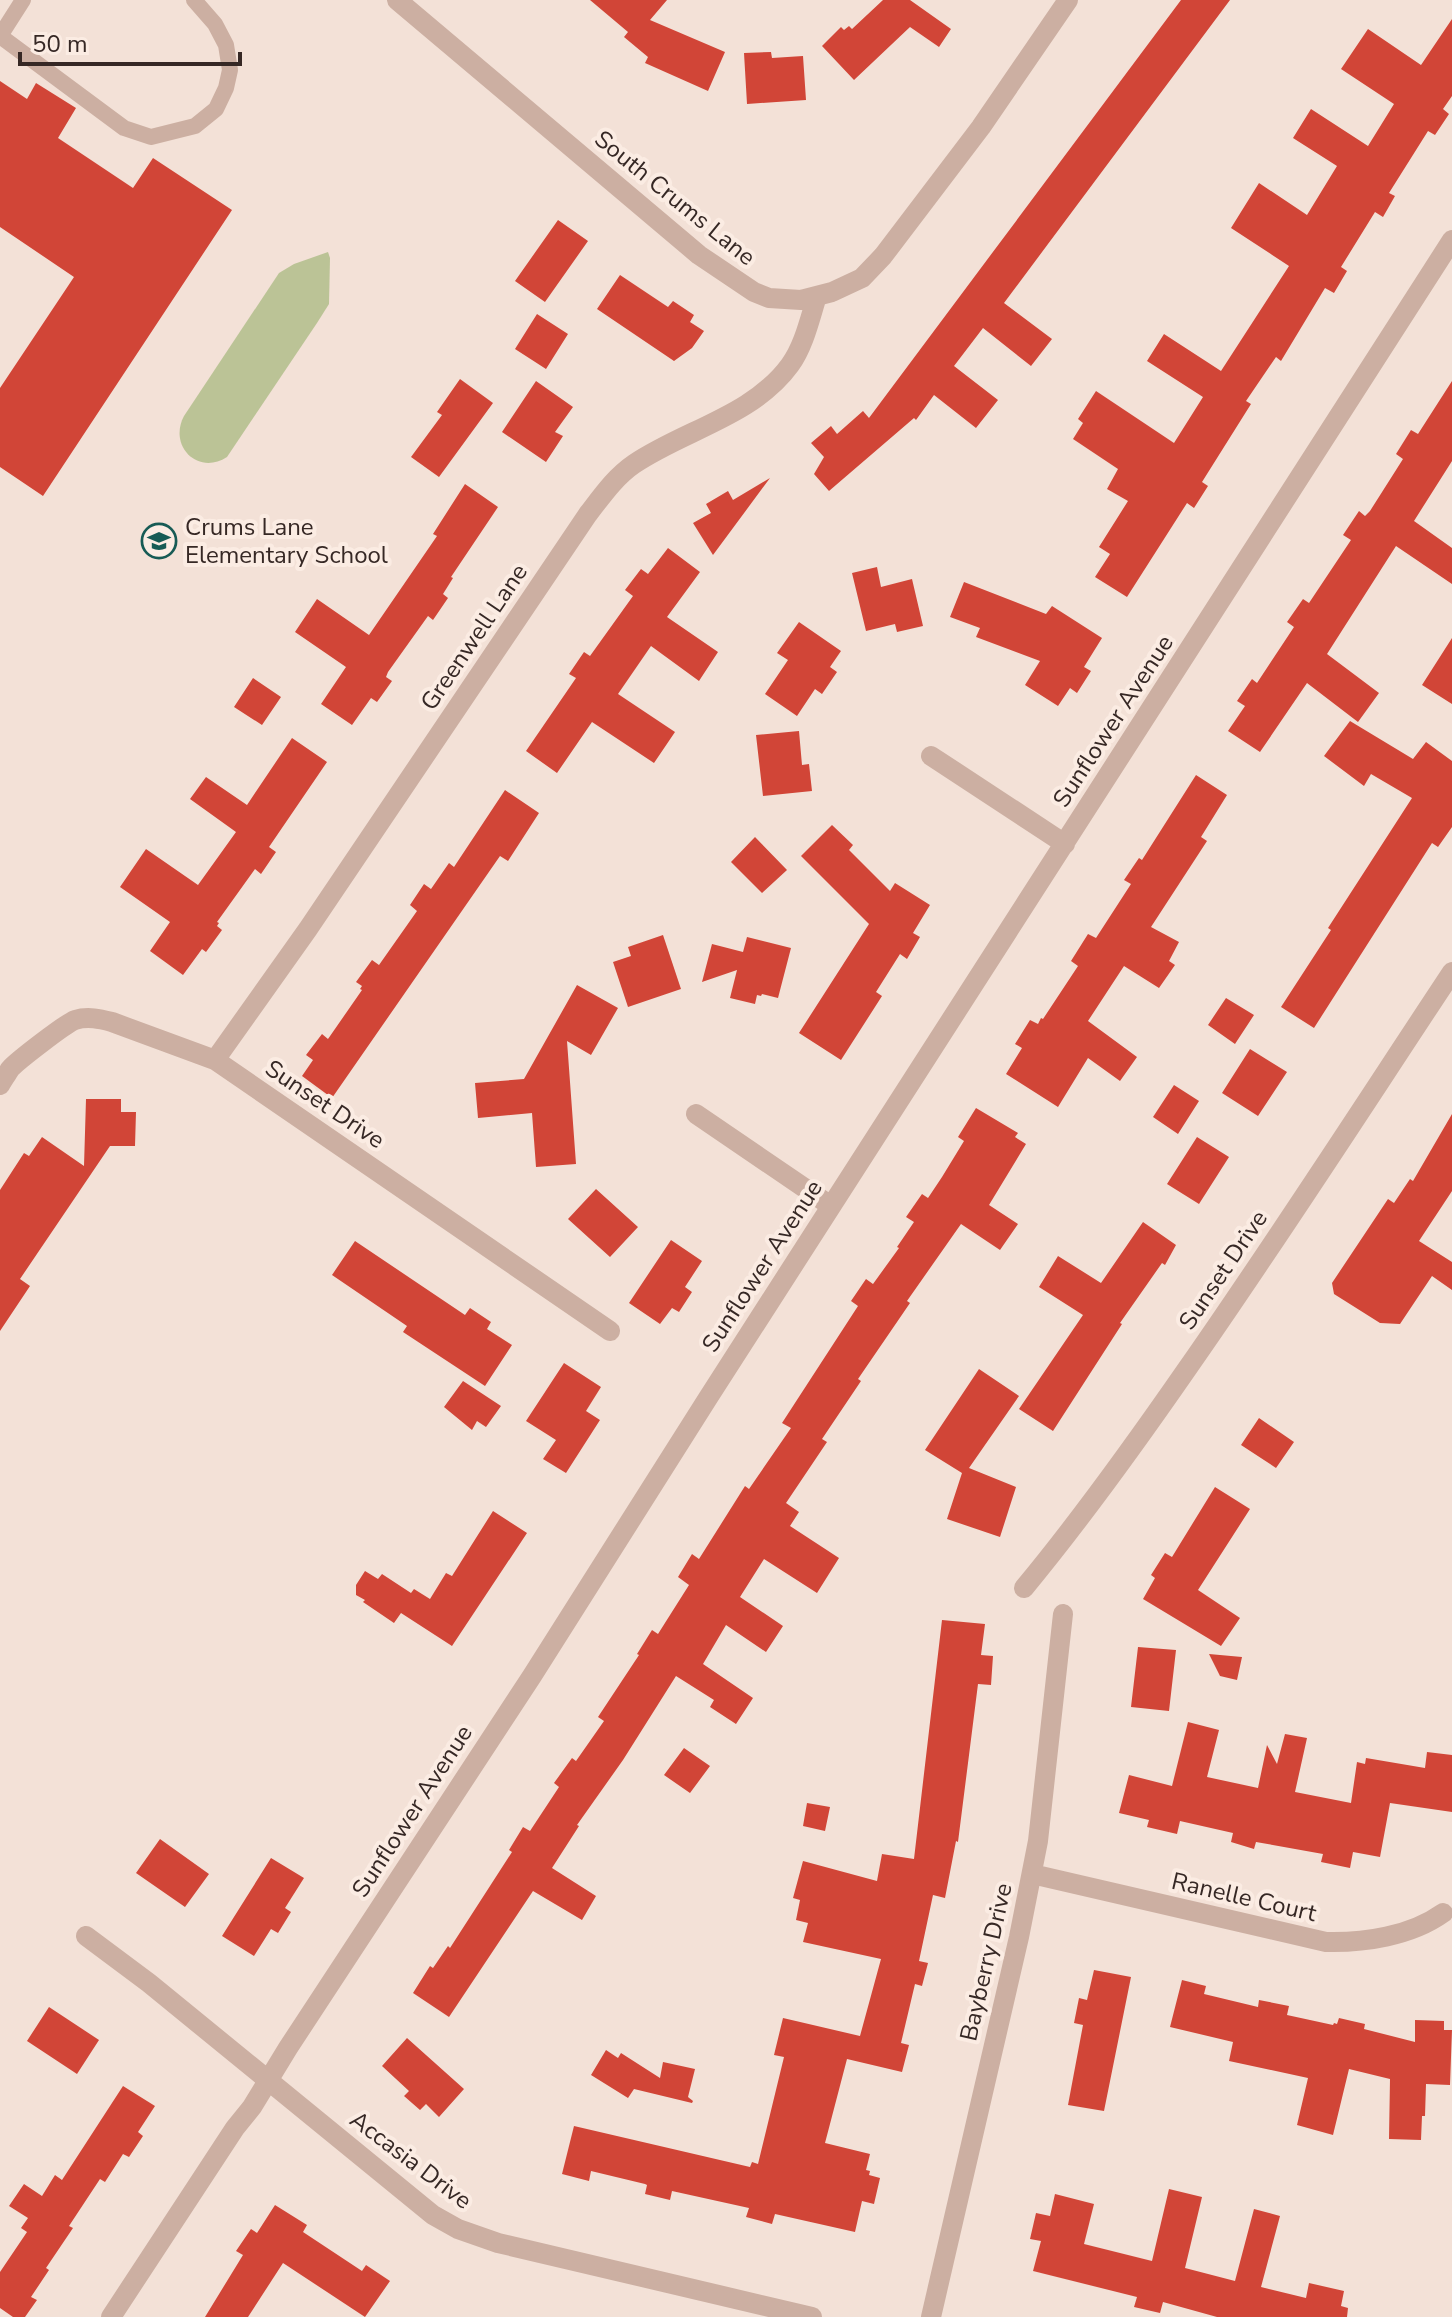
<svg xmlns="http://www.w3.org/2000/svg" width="1452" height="2317" font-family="'Nunito Sans',sans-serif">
  <rect width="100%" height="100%" fill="#f3e1d7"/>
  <path fill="#bbc396" d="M328,252L330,258L329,304L317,323L227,457C198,476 168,446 184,416L279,273L294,264Z"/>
  <path fill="#d14537" d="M590,0H667L650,20L725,52L708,91L645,63L648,57L624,37L628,32Z
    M883,0H910L951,29L939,47L910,27L854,80L822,46L841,27L844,30L849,26L852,29Z
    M1181,0H1230L1004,303L1052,339L1031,366L983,328L954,366L998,400L976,428L934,395L916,420L914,418L829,491L814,474L824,457L811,443L831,426L837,434L863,411L869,418Z
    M1452,19V96L1443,109L1449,114L1435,135L1428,131L1389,193L1395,196L1383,217L1375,212L1341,267L1347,271L1334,293L1325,288L1281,361L1276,357L1246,401L1251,404L1202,482L1208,486L1194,508L1187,503L1127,597L1095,577L1110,554L1099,547L1128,501L1107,489L1118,469L1073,439L1083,423L1078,419L1096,391L1174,443L1203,397L1147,361L1164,334L1221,371L1289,266L1231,228L1259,183L1307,215L1337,166L1293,138L1311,109L1368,146L1394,104L1341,69L1368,29L1421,65Z
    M771,52L772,58L803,56L806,100L747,104L744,53Z
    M0,81L27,99L36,83L76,108L58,138L133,188L153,158L232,210L43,496L0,467V388L74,277L0,227Z
    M558,220L588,241L545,302L515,281Z
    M620,275L668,307L673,301L694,315L690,322L704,331L692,348L674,361L597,309Z
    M537,314L568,334L546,369L515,349Z
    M460,379L493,403L439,477L411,457L442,415L437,412Z
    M536,381L573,407L555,432L563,436L546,462L502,432Z
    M1452,381V461L1414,521L1452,548V584L1396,546L1327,654L1379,693L1358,722L1307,683L1260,752L1228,731L1245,706L1237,701L1252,679L1257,683L1294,627L1287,622L1303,599L1309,603L1351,540L1343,535L1359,511L1365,516L1370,511L1403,459L1396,454L1411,430L1418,434Z
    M770,478L713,555L693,523L711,513L706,504L728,491L733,500Z
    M465,484L498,507L451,577L453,578L443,594L448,598L433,620L428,616L388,672L386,677L392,681L377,702L371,698L352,725L321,704L346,667L295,632L317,599L369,635L437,536L433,534Z
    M668,548L700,572L667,617L718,652L699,681L651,646L618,694L675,732L654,763L592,722L557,773L526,751L576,678L569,674L584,652L590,656L633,596L625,590L641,569L648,574Z
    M877,567L881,587L912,579L923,626L897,632L895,624L866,631L852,573Z
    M964,582L1046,614L1052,606L1102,638L1084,667L1091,671L1077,693L1070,688L1058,706L1025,685L1040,661L976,637L980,628L950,617Z
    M799,622L841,651L830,667L837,672L822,694L815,689L797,716L765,694L788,660L777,653Z
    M1452,638V704L1422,685Z
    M253,678L281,697L262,725L234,707Z
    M1350,721L1413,759L1426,742L1452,761V827L1438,847L1432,843L1314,1028L1281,1007L1331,930L1328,928L1412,798L1371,774L1364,786L1324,756Z
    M799,731L802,765L809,764L812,791L763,796L756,735Z
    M292,738L327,762L269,847L276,852L261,874L255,869L217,922L219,923L217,926L222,930L206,952L202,949L183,975L150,951L170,922L120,887L146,849L198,885L236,832L190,799L206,777L247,805Z
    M1196,775L1227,795L1201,837L1207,841L1151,927L1179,942L1169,961L1175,965L1159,988L1124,966L1088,1021L1137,1057L1120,1081L1088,1058L1058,1107L1006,1074L1022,1048L1015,1044L1030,1020L1038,1024L1041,1018L1043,1019L1078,966L1071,961L1088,934L1096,938L1131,884L1124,880L1139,858L1142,860Z
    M505,790L539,813L508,861L500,856L332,1098L302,1076L313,1060L306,1055L322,1034L328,1039L362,990L360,989L362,986L356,982L372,960L379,965L417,911L410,905L424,884L431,889L449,863L454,867Z
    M832,825L853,845L849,850L890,891L895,883L930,905L913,933L920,937L907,959L900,954L876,992L882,996L841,1060L799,1033L869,924L801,856Z
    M755,837L787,870L762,893L731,862Z
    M663,935L681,989L628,1007L613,962L631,956L628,947Z
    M747,937L791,948L778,998L762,994L761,996L757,995L755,1004L730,998L737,970L702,982L712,944L743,952Z
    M577,985L618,1008L591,1055L567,1041L576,1164L536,1167L532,1113L478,1118L475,1083L524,1079Z
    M1226,998L1254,1015L1235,1044L1208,1025Z
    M1250,1049L1287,1072L1258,1116L1222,1093Z
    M1174,1085L1199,1101L1178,1134L1153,1117Z
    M86,1099H121V1112H136L135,1146H110L20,1279L30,1286L0,1331V1190L24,1153L29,1156L42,1137L84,1166Z
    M976,1108L1018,1133L1015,1137L1026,1144L989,1205L1018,1224L1000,1250L961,1224L907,1301L910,1303L858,1379L861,1381L822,1439L827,1442L786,1503L799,1512L790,1526L839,1558L817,1593L764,1559L740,1597L783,1626L766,1652L726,1625L703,1664L753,1698L736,1724L710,1707L714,1700L676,1676L623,1760L577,1825L579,1826L552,1868L596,1896L582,1920L533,1891L449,2017L413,1993L430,1966L433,1968L448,1946L450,1948L512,1852L509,1850L523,1827L530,1831L559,1787L554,1783L572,1758L576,1761L604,1721L598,1717L639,1655L637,1654L652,1630L658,1634L689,1585L678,1577L692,1554L699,1559L745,1486L749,1489L791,1428L782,1423L858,1306L851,1301L866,1279L873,1284L899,1248L897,1247L914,1222L906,1217L922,1194L928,1198L942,1177L964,1141L958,1137Z
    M1452,1114V1191L1419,1241L1452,1262V1290L1432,1276L1400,1324L1380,1323L1334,1294L1332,1283L1388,1199L1394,1203L1410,1179L1413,1181Z
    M1197,1137L1229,1157L1199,1204L1167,1184Z
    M596,1189L638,1227L610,1257L568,1219Z
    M1143,1222L1176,1245L1165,1265L1162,1263L1120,1323L1122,1324L1053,1431L1019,1409L1083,1315L1039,1287L1058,1256L1101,1283Z
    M671,1240L702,1261L685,1287L692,1292L679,1312L672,1308L660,1324L629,1303Z
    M355,1241L465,1315L470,1308L491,1322L487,1329L512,1345L485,1386L403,1332L407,1326L332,1275Z
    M564,1363L601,1387L586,1411L600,1420L566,1473L543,1459L556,1440L526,1421Z
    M979,1369L1019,1396L969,1468L1016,1487L1000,1537L947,1519L962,1473L925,1450Z
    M463,1381L501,1406L486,1427L477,1421L472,1430L444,1407Z
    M1259,1418L1294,1442L1276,1468L1241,1445Z
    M1215,1487L1250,1509L1198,1590L1240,1618L1221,1646L1143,1599L1155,1578L1151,1575L1165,1553L1172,1557Z
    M493,1511L527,1533L452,1646L401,1613L394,1623L363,1602L365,1600L356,1595V1585L365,1571L378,1579L382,1574L411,1593L414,1589L430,1599L446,1573L452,1576Z
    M942,1620L985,1624L981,1655L993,1656L991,1685L978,1684L958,1842L956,1841L945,1898L933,1895L919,1961L928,1963L922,1986L915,1984L901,2043L909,2045L902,2072L847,2059L825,2143L870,2154L866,2170L870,2171L869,2175L880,2178L874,2204L862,2201L855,2232L775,2214L772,2224L746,2217L749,2208L672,2191L670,2200L645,2194L647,2185L645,2184L591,2171L589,2181L562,2174L574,2126L750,2167L752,2162L758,2164L784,2057L774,2055L783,2018L860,2036L881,1959L803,1942L808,1923L796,1920L800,1900L793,1898L803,1861L877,1881L882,1854L914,1859Z
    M1138,1647L1176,1650L1169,1711L1131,1707Z
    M1209,1654L1242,1657L1237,1680L1220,1676Z
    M1188,1722L1219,1730L1207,1777L1258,1788L1267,1745L1277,1764L1285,1734L1307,1738L1295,1792L1351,1803L1357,1762L1365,1764L1366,1758L1425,1768L1427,1752L1452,1755V1812L1390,1803L1380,1857L1353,1852L1350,1868L1321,1862L1323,1854L1256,1842L1254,1849L1231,1842L1233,1833L1180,1821L1177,1834L1147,1827L1149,1820L1119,1813L1129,1775L1172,1786Z
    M684,1748L710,1766L690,1793L664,1775Z
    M807,1803L830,1807L825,1831L803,1826Z
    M160,1839L209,1874L185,1907L136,1873Z
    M271,1858L304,1878L285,1908L291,1912L278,1933L271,1929L254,1956L222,1936Z
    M1094,1970L1131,1977L1104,2111L1068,2105L1083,2025L1074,2023L1079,1998L1087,2000Z
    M1182,1980L1206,1986L1204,1994L1258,2007L1259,2000L1289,2006L1287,2015L1333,2025L1334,2023L1337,2024L1339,2018L1365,2024L1364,2029L1415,2042V2020L1444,2021V2030H1452L1450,2085L1426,2084L1425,2116H1422L1421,2140L1389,2139L1390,2079L1349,2069L1333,2135L1297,2125L1308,2078L1229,2061L1233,2042L1170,2027Z
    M49,2007L99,2040L77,2074L27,2041Z
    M407,2038L464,2089L439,2117L426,2104L420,2110L404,2096L409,2091L382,2066Z
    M606,2050L618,2058L621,2053L660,2078L663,2062L695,2069L688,2097L693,2101L692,2103L634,2089L628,2098L591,2075Z
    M123,2086L155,2106L138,2132L143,2136L129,2157L123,2154L105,2182L100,2179L69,2226L73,2228L46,2268L49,2270L31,2297L37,2300L25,2317H13L0,2308V2272L27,2232L21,2228L28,2218L9,2206L24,2184L42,2196L55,2175L62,2180Z
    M1169,2189L1202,2197L1185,2268L1235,2281L1254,2209L1280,2216L1261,2287L1306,2298L1309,2283L1344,2291L1341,2306L1348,2308L1347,2317H1217L1163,2302L1160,2313L1134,2307L1137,2297L1033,2271L1041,2241L1030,2239L1036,2213L1050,2216L1055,2194L1094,2204L1084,2244L1152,2261Z
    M275,2205L307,2225L303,2232L362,2271L366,2265L390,2281L365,2317L283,2263L248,2317H205L243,2255L236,2251L251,2229L257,2233Z"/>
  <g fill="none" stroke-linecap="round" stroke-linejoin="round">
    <path stroke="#ccafa2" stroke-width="16" d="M23,0L0,36L124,128L151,137L195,126L216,109L226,88L230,70L226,45L215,24L194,0"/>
    <path stroke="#ccafa2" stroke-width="20" d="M397,0L699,255L754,292L769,298L801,300L832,292L862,278L883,256L981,127L1068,0
      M931,756L1065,844
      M215,1060L308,929L588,514C602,496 615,477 634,464C684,430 753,416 790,365C804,346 810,318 817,296
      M0,1085C3,1080 7,1074 10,1069C17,1061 65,1024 75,1020C88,1016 100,1019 112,1022L215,1060L610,1331
      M696,1114L831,1206
      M1024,1588C1082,1518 1135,1444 1187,1369C1278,1239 1364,1105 1452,972
      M1032,1874L1326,1942C1364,1943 1411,1936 1443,1913
      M86,1936L149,1983L433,2215L458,2229L498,2243L812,2317
      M111,2317L235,2128L252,2107L288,2048L532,1676L708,1398L1452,240
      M931,2317L1019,1937L1038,1841L1063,1614"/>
  </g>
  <defs>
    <g id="school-ring" transform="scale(1.8)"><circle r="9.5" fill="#fbece3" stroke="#175b55" stroke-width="1.5"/><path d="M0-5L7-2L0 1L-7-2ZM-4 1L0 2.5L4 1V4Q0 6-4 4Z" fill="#175b55"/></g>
  </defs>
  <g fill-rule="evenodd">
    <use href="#school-ring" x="159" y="541"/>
  </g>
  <g text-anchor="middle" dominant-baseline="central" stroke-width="8" stroke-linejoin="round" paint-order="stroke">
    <g font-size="24" fill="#362825" stroke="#fbece3">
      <text transform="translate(675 198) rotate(39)">South Crums Lane</text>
      <text transform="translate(474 637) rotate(-56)">Greenwell Lane</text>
      <text transform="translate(1113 721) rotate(-57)">Sunflower Avenue</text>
      <text transform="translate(325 1104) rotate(34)">Sunset Drive</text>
      <text transform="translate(762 1266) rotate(-57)">Sunflower Avenue</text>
      <text transform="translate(1223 1270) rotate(-56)">Sunset Drive</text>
      <text transform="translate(412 1811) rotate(-57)">Sunflower Avenue</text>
      <text transform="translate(1244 1897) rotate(13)">Ranelle Court</text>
      <text transform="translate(986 1962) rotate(-77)">Bayberry Drive</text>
      <text transform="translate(411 2160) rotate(37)">Accasia Drive</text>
    </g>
    <g font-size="24" fill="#362825" stroke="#fbece3" text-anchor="start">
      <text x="185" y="527">Crums Lane<tspan x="185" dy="28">Elementary School</tspan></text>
    </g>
  </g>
  <path d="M20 52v12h220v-12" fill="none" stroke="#362825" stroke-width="4"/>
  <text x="32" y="52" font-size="24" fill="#362825" stroke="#fbece3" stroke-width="6" paint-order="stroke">50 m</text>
</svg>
